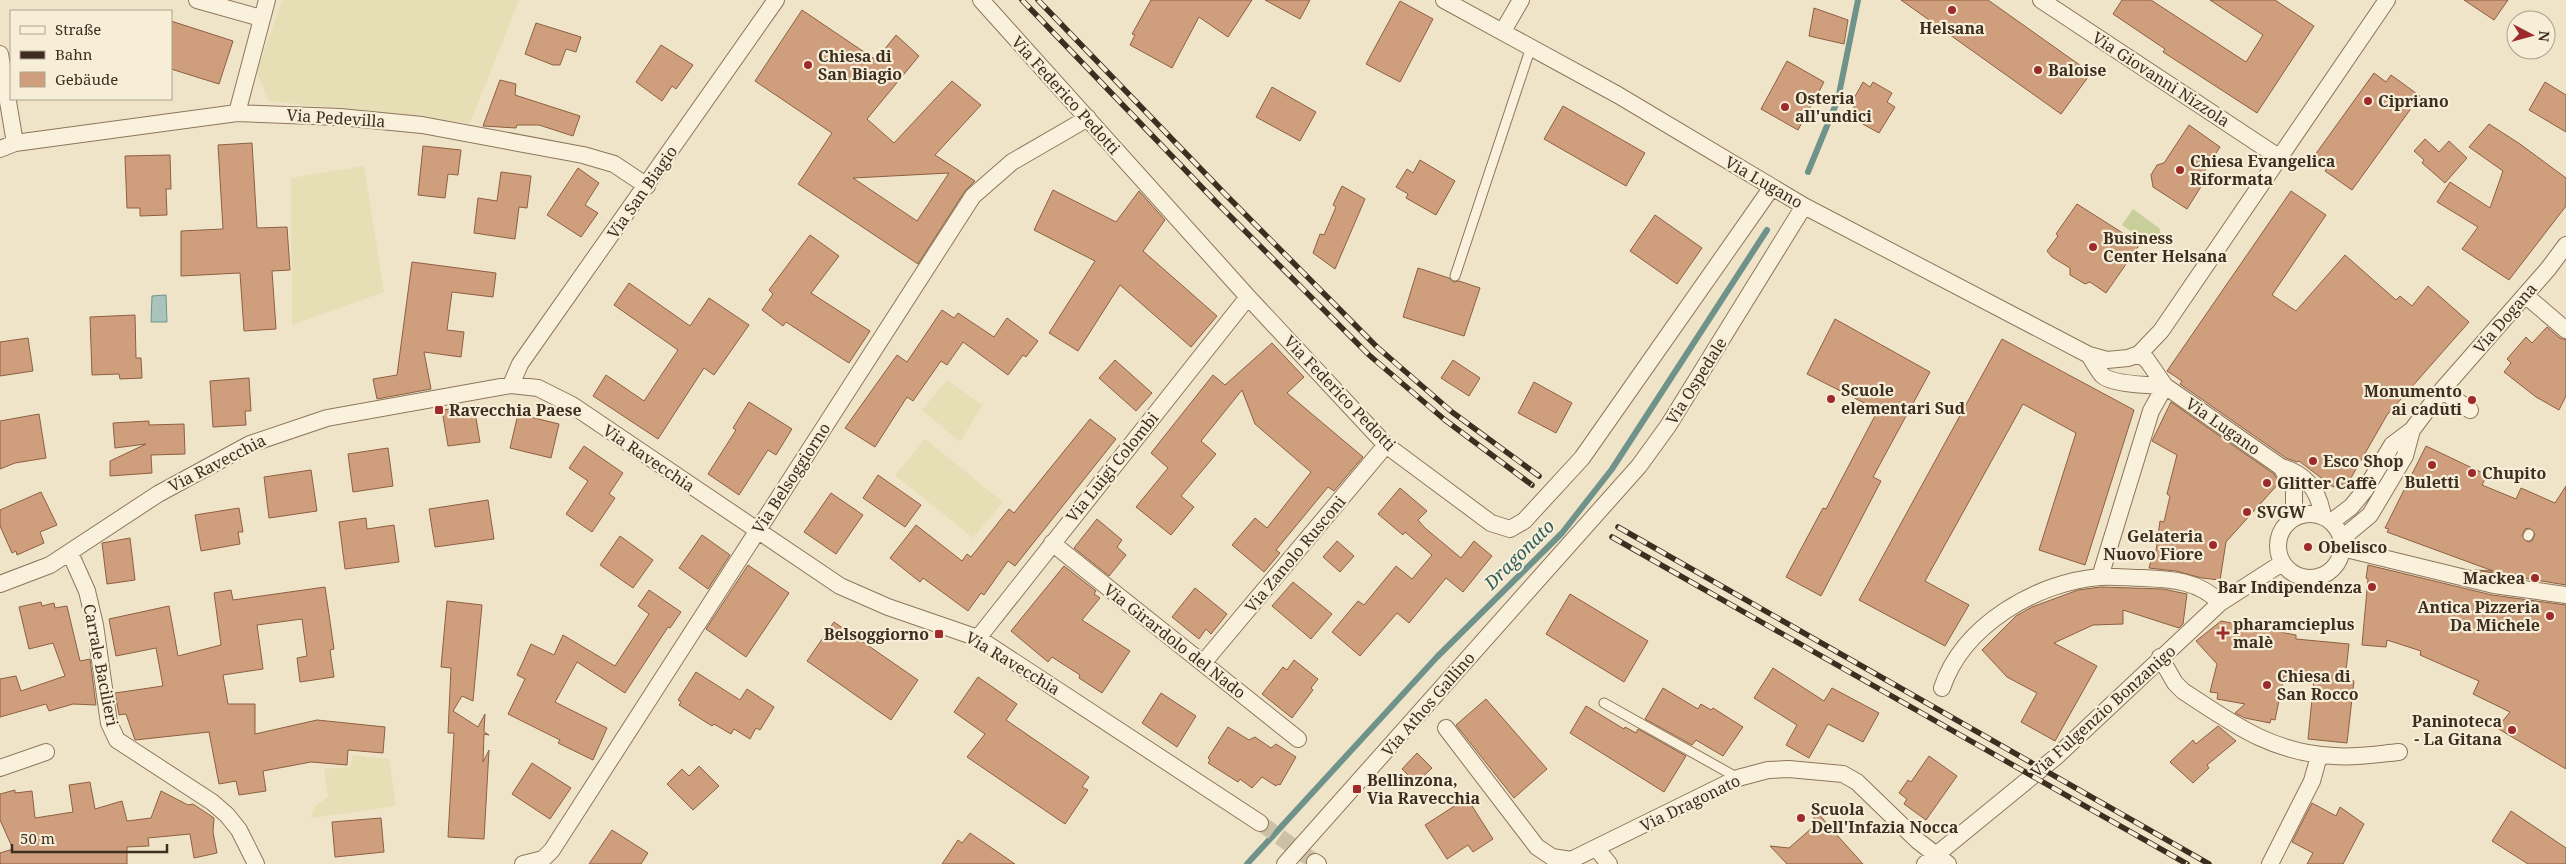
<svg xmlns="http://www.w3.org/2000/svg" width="2566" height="864" font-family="'Noto Serif',serif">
  <rect width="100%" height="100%" fill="#f0e4c8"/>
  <path fill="#e6deb5" d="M282,0H519L470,123L269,101L257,72Z
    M364,166L384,292L292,325L291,178Z
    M947,380L982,405L960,442L922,410Z
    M925,439L1003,502L973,538L895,475Z
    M352,755L389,759L396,806L311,818L314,807L328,797L324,769L351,767Z"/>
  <path fill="#c9cf9b" d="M2133,209L2159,228L2162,236L2158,242L2148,243L2122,225Z"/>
  <path fill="#a9c4bc" stroke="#6f938a" d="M166,295L167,322H151L152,296Z"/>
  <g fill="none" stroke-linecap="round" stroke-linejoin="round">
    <path stroke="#6f938a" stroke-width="6" d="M1808,172L1838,99L1858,0
      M1247,864L1437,657L1562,533L1612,469L1767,230"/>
  </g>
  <path fill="#cf9f7d" stroke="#8d5f41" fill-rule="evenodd" d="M1151,0H1252L1228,37L1199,17L1172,68L1130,45L1135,35L1132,34Z
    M1265,0H1310L1300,19Z
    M1901,0H1988L2091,73L2061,114Z
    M2122,0H2151L2246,62L2263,35L2210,0H2275L2314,26L2257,113L2163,52L2165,49L2113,14Z
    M2464,0H2508L2494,20Z
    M1400,1L1433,19L1400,82L1366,64Z
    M1814,8L1848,20L1844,44L1809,36Z
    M802,10L876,60L896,35L919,56L867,119L894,143L952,81L981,105L935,155L975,181L965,191L918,264L798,184L832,133L755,81ZM949,173L917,221L853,178Z
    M171,21L233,41L219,84L171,69Z
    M536,23L581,37L576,52L566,49L560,65H553L525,54Z
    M661,45L693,65L676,89L672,86L662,101L636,82Z
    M1787,61L1824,82L1798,130L1761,109Z
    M2374,73L2386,82L2391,75L2420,96L2352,190L2325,171L2329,165L2315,155Z
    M500,80L516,84L515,95L580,116L573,136L539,125H517L516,128L483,126Z
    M1863,82L1870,87L1873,82L1892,93L1887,102L1895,107L1879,133L1850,117L1855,105L1852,102Z
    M2545,82L2566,95V132L2529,110Z
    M1272,87L1316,112L1300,141L1256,117Z
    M1563,106L1645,153L1626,186L1544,139Z
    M2489,124L2520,144L2566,178V206L2509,280L2462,249L2478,227L2437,202L2450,182L2490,208L2503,171L2469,147Z
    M2189,125L2220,147L2198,181L2202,185L2187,209L2153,187L2151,175L2157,165L2164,163Z
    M2425,139L2439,152L2449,141L2467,158L2445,183L2422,163L2424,160L2414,151Z
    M252,143L257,228L287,227L290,270L272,271L276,329L244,331L240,273L181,276V231L223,229L218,145Z
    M423,146L461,150L458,175L448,174L445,198L418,195Z
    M170,155L171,189H166L167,215L140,216V208H127L125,156Z
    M1420,160L1455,181L1436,215L1406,198L1408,194L1396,187L1407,169L1413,173Z
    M578,168L599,183L585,205L598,213L581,237L547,215Z
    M501,172L531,176L527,208L519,207L515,239L474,233L478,198L497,201Z
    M1342,186L1365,199L1335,269L1313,253L1320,234L1324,235L1336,207L1333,205Z
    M1053,190L1116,222L1139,191L1165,220L1143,251L1217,316L1191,347L1120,285L1078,351L1049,333L1095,261L1034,230Z
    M2291,191L2326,215L2272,295L2296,311L2345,255L2396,300L2400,296L2412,306L2428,286L2469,322L2387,415L2348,483L2333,487L2299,461L2297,462L2286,458L2180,384L2182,381L2167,371Z
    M2077,204L2140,244L2106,293L2090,282L2085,284L2070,275V268L2052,257L2047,251L2058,236L2056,234Z
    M1655,215L1702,248L1677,284L1630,251Z
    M810,235L839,256L811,293L870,331L849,363L786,322L783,326L762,310L773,294L769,290Z
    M412,262L496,273L493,297L452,292L447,330L464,332L461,357L424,352L431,389L377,399L373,379L397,375Z
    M1418,268L1449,278L1454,282L1459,281L1480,288L1464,336L1403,317Z
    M629,283L690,326L709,298L749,325L714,375L704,368L658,439L593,396L606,375L644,401L678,350L614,305Z
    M942,310L954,318L958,313L994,337L1007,318L1038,341L1026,357L1023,355L1008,375L963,342L947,365L941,361L913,401L907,397L875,447L845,428L897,355L907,362Z
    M135,315L136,358H141L142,378L120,379L119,374L92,375L90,317Z
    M1835,319L1930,372L1873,477L1881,481L1821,596L1786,577L1823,508L1826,509L1878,410L1807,374Z
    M2547,327L2560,338L2566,340V396L2559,410L2536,397L2504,372L2511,363L2507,359L2526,337L2532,343Z
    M28,338L33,371L0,376V342Z
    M2002,339L2134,410L2085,565L2039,550L2076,433L2023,404L1925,581L1969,605L1945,646L1859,600Z
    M1272,343L1304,377L1287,393L1363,457L1334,491L1328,487L1276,550L1280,553L1264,572L1232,545L1255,518L1267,528L1311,472L1255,424L1242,390L1201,441L1216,454L1181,496L1194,507L1171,535L1136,507L1168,468L1151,453L1213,375L1225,385Z
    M1115,360L1152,393L1136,411L1099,378Z
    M1453,360L1480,378L1469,396L1441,378Z
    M249,378L251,411H245L246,425L213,427L210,381Z
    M1534,382L1572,403L1556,433L1518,413Z
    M749,402L792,429L776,455L768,450L739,495L708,474L736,430L733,428Z
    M2171,402L2274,474L2279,483L2226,542L2220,580L2202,578L2176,571L2149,568L2152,557L2155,558L2160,521L2164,522L2170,496L2167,494L2177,455L2152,441Z
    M474,406L480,442L448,446L442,410Z
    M39,414L46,458L15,463L0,469V421Z
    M518,414L559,424L551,458L510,448Z
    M1090,419L1116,439L1015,566L1008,561L984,595L981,593L968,611L923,578L920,582L890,558L916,525L962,561L967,554L971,557L1009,509L1014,513Z
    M149,421V425L184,424L185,454L151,455L152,473L110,476V461L146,444L115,448L113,423Z
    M584,446L623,473L609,494L615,498L592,532L566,514L588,481L569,468Z
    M2426,446L2487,475L2482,485L2516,499L2521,488L2555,503L2566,486V585L2475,570L2493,571L2387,532L2389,529L2385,528ZM2529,528L2535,534L2532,541L2528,542L2522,536L2525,529Z
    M388,448L393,486L353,492L348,454Z
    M311,470L317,511L269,518L264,477Z
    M878,475L921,505L905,527L863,498Z
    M1400,488L1427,511L1418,520L1425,528L1461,558L1474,541L1492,556L1463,592L1446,578L1409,623L1397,613L1360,656L1332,632L1358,601L1364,605L1396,566L1412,579L1432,555L1405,532L1403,535L1378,514Z
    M41,492L57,525L40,532L44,543L17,555L16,551L12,553L0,526V510Z
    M831,493L863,515L836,554L804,532Z
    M488,500L494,539L435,547L429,509Z
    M239,508L243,532H238L240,544L201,551L195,515Z
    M366,518L367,529L394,525L399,562L345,569L339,522Z
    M1097,519L1122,540L1117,547L1126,555L1109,576L1074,548Z
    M702,535L730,555L708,589L679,568Z
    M620,536L653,560L633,588L600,565Z
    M130,538L135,580L107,584L102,543Z
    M1337,541L1354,556L1340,572L1323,557Z
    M748,565L789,593L746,657L706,629Z
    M2368,565L2492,595L2566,605V769L2497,728L2510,712L2473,694L2479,681L2420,655L2421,651L2387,640L2386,647L2362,645L2368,579L2366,578Z
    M1064,566L1096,591L1094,594L1100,598L1082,620L1130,651L1102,693L1079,678L1080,675L1052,657L1048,662L1011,631Z
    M1293,582L1332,614L1311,639L1272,606Z
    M325,587L334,649L330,650L334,677L300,682L297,658L307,656L302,619L257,625L263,669L223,675L228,704H255V734L317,720L385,727L383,753L348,750L347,765L311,762L263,771L266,791L239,795L236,781L219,784L209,732L135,740L126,714L119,715L115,693L163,686L156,648L116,656L109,619L169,606L178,656L221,645L214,593L231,590L233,600Z
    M2101,587L2163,589L2187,594L2183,624L2179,628L2123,610V624L2093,625L2054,643L2097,666L2055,741L2021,722L2037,693L2007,677L1982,650L2016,616L2032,607L2078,590Z
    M1195,588L1227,614L1211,634L1206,629L1199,639L1172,617Z
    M649,590L681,612L670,628L668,627L625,693L577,662L555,702L607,728L593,760L558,743L560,740L508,714L525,679L517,675L531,644L554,655L563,635L615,666L649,614L638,606Z
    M1570,594L1648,641L1624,682L1546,634Z
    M447,601L482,605L473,701L462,696L453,711L478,727L485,714L484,732L489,735L484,734L483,762L489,750L484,839L448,837L454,733H448L451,668L441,667Z
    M41,602L42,606L54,603L55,608L67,606L80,661L90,659L96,705L73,704L49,711L46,704L0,717V679L16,676L21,691L65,676L53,643L29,649L19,607Z
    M2221,621L2296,635V639L2349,644L2345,680L2354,681L2347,743L2308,739L2314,679L2284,676L2275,720L2271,719L2270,723L2245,718L2235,713L2245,704L2217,699L2218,693L2210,692L2217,664L2196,641Z
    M834,622L918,680L891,720L807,661Z
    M1294,660L1318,679L1311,688L1313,690L1292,718L1262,694L1283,667L1287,670Z
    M1773,668L1824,701L1832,688L1879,713L1863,742L1828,724L1809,758L1786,745L1797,725L1754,698Z
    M696,672L740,700L747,689L774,707L760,730L756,728L750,739L734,729L731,734L714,724L712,726L679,705L681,702L678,700Z
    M978,677L1017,704L1006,720L1089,777L1082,787L1088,790L1065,824L967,757L985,734L954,712Z
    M1663,688L1698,709L1701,704L1711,710L1713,708L1743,727L1723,756L1696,740L1692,745L1645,719Z
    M1161,693L1196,716L1177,747L1142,723Z
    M1486,699L1547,769L1514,798L1456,725Z
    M1586,706L1624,729L1625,727L1636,733L1638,729L1686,756L1664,792L1570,733Z
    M2218,726L2236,741L2207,765L2209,768L2193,783L2170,762L2193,740L2196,744Z
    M1228,727L1249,740L1255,737L1271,748L1276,744L1296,757L1280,785L1278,784L1276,786L1262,777L1252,788L1240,779L1238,782L1208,763L1210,760L1208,758Z
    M1417,753L1432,768L1416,783L1402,769Z
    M1929,756L1957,776L1926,820L1904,804L1907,799L1899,793L1908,780L1911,782Z
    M532,763L571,788L550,819L512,794Z
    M699,766L719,786L693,810L667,784L682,769L689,776Z
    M90,782L95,809L122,801L127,821L151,818L161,791L188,805L193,804L214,818L213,832L217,853L194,858L190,834L148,838L149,846L127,847V864H0V853L13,849L0,820V794L15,790V793L32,791L35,818L73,812L69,785Z
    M1467,798L1493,839L1473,852L1468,845L1447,859L1425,825Z
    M2312,803L2336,816L2340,807L2364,824L2343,864H2307L2313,853L2292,842Z
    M1815,809L1827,824L1863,864H1787L1770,846L1789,848L1813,827Z
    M2511,811L2566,848V864H2528L2492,841Z
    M381,818L384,852L335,857L332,822Z
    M612,830L648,853L641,864H589Z
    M970,833L1015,864H942L958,840L962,843Z"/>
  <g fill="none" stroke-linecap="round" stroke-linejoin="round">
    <path stroke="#ccc0a6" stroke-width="16" stroke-dasharray="16 8" stroke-linecap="butt" d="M1260,823L1315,862"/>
    <g stroke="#8d765c" stroke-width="11">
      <path id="lane" d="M1455,276L1531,47
        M2528,536L2529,534
        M1604,703L1738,778"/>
    </g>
    <g stroke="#8d765c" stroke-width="18">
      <path id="street" d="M197,0L261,18
        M981,0L1248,297L1386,445L1491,523L1510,529L1524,521L1582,458L1772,187
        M1444,0L1618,95L1804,206L2089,355L2107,360L2128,358L2139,354L2161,331L2387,0
        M2041,0L2280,158
        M1503,31L1521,0
        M0,54L15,143
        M237,113L267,0
        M0,149L15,143L237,113L340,117L422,125L583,155L614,164L647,186
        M2525,295L2566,330
        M2139,354L2147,360L2165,386L2281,467C2307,474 2319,491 2323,517
        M2089,355C2093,361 2097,369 2102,375C2112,385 2151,385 2165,386
        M511,385L520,364L776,0
        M2442,390L2470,410
        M2281,467L2294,489V518
        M2278 546a32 32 0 1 1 64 0a32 32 0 1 1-64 0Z
        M2331,522L2351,507L2365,490L2392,445L2412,430L2442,390L2548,269L2566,245
        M2341,539L2370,515L2405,456L2412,430
        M1052,543L1298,739
        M2342,548L2494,585L2566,595
        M70,553L87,591L95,625L109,723L117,740L212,802L227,815L239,830L256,864
        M2100,577L2151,411L2165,386
        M0,584L50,565L158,494L250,444L327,418L511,385L538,388L572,405L840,586L888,607L978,638L1260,823
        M978,638L1248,297
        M2160,657L2175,683L2183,691C2233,724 2272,753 2334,756C2355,758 2378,754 2399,752
        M1203,663L1386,445
        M1942,688C1963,625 2037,582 2100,577C2114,576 2129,578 2143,578C2171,579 2200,581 2220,603
        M1446,728L1537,847L1552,857L1571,860L1738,778L1768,770L1789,769L1843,774L1857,782L1918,841L1948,864
        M0,768L46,752
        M1597,849L1609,864
        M1315,862L1318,864
        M523,864L543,859L552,850L973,196L1012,162L1088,118
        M1285,864L1639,466L1668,426L1804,206
        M1925,864L2057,756L2220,603L2282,563
        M2270,864L2312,781L2319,756"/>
    </g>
    <use href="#lane" stroke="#faf1dc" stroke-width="9"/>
    <use href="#street" stroke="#faf1dc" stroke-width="16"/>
    <g stroke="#3d2e20" stroke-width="5.5">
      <path id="rail" d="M1022,0L1216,202L1369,355L1445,420L1532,485
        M1038,0L1225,194L1377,347L1452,412L1539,476
        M1618,527L2209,864
        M1612,537L2187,864"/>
    </g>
    <use href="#rail" stroke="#f7eed8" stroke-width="4" stroke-dasharray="11" stroke-linecap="butt"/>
  </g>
  <g fill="#9e2a2b" stroke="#f7eed8" stroke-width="2">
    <circle cx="1952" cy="10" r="5"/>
    <circle cx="808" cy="65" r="5"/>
    <circle cx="2038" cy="70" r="5"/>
    <circle cx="2368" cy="101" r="5"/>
    <circle cx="1785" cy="107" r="5"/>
    <circle cx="2180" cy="170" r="5"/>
    <circle cx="2093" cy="247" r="5"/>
    <circle cx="1831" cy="399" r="5"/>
    <circle cx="2472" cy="400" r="5"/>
    <rect x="434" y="405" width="10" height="10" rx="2.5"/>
    <circle cx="2313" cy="461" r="5"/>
    <circle cx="2432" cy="465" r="5"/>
    <circle cx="2472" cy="473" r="5"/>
    <circle cx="2267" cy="483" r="5"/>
    <circle cx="2247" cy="512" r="5"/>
    <circle cx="2213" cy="545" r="5"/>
    <circle cx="2308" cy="547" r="5"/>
    <circle cx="2535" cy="578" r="5"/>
    <circle cx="2372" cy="587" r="5"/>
    <circle cx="2550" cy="616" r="5"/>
    <path d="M2220.5 625.5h5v5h5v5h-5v5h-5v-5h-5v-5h5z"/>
    <rect x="934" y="629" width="10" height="10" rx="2.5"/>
    <circle cx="2267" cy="685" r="5"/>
    <circle cx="2512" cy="730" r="5"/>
    <rect x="1352" y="784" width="10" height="10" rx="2.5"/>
    <circle cx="1801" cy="818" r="5"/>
  </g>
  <g text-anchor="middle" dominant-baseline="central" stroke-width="4.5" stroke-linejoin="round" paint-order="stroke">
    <g font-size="16" font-weight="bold" fill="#3d2e20" stroke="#f7eed8" text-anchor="start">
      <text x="1952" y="28" text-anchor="middle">Helsana</text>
      <text x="818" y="56">Chiesa di<tspan x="818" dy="18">San Biagio</tspan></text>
      <text x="2048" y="70">Baloise</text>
      <text x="1795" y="98">Osteria<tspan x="1795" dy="18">all'undici</tspan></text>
      <text x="2378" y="101">Cipriano</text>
      <text x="2190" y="161">Chiesa Evangelica<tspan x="2190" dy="18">Riformata</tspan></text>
      <text x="2103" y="238">Business<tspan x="2103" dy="18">Center Helsana</tspan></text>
      <text x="1841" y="390">Scuole<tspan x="1841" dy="18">elementari Sud</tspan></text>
      <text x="2462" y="391" text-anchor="end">Monumento<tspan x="2462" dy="18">ai caduti</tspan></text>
      <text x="449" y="410">Ravecchia Paese</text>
      <text x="2323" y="461">Esco Shop</text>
      <text x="2482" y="473">Chupito</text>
      <text x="2432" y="482" text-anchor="middle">Buletti</text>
      <text x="2277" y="483">Glitter Caffè</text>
      <text x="2257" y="512">SVGW</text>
      <text x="2203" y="536" text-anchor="end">Gelateria<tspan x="2203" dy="18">Nuovo Fiore</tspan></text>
      <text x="2318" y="547">Obelisco</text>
      <text x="2525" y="578" text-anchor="end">Mackea</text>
      <text x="2362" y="587" text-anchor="end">Bar Indipendenza</text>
      <text x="2540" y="607" text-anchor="end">Antica Pizzeria<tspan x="2540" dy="18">Da Michele</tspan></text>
      <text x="2233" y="624">pharamcieplus<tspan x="2233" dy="18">malè</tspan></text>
      <text x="929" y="634" text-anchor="end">Belsoggiorno</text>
      <text x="2277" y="676">Chiesa di<tspan x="2277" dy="18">San Rocco</tspan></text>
      <text x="2502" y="721" text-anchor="end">Paninoteca<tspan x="2502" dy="18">- La Gitana</tspan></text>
      <text x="1367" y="780">Bellinzona,<tspan x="1367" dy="18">Via Ravecchia</tspan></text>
      <text x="1811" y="809">Scuola<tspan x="1811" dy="18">Dell'Infazia Nocca</tspan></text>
    </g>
    <g font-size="16" fill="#3d2e20" stroke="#f7eed8">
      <text transform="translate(2161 79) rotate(33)">Via Giovanni Nizzola</text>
      <text transform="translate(1066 95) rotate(48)">Via Federico Pedotti</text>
      <text transform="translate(336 118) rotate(4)">Via Pedevilla</text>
      <text transform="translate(1764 182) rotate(30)">Via Lugano</text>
      <text transform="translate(642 192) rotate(-55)">Via San Biagio</text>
      <text transform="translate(2505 318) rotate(-49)">Via Dogana</text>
      <text transform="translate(1696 381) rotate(-58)">Via Ospedale</text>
      <text transform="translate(1340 393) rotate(46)">Via Federico Pedotti</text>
      <text transform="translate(2223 426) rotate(35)">Via Lugano</text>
      <text transform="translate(649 458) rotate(34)">Via Ravecchia</text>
      <text transform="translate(217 463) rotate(-27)">Via Ravecchia</text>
      <text transform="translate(1112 467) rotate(-51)">Via Luigi Colombi</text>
      <text transform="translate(791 478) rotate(-57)">Via Belsoggiorno</text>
      <text transform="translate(1295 554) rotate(-50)">Via Zanolo Rusconi</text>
      <text transform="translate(1175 641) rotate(38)">Via Girardolo del Nado</text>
      <text transform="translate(1013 663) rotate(31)">Via Ravecchia</text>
      <text transform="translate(101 665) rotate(79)">Carrale Bacilieri</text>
      <text transform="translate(1428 704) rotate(-49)">Via Athos Gallino</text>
      <text transform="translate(2103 711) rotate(-42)">Via Fulgenzio Bonzanigo</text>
      <text transform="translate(1690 803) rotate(-26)">Via Dragonato</text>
    </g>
    <g font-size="18" font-style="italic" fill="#2f5d5a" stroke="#f7eed8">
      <text transform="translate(1519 554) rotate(-45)">Dragonato</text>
    </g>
  </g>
  <rect x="10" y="10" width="162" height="90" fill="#f7eed8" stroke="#ada18e"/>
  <rect x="20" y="26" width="25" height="8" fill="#faf1dc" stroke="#ada18e"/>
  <text x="55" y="35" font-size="15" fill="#3d2e20">Straße</text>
  <rect x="20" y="51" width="25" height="8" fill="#3d2e20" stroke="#ada18e"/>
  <text x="55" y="60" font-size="15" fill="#3d2e20">Bahn</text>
  <rect x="20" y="72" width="25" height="15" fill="#cf9f7d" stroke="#ada18e"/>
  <text x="55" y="85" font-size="15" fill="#3d2e20">Gebäude</text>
  <g transform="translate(2531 35) rotate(96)"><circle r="24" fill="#f7eed8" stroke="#ada18e"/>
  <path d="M0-4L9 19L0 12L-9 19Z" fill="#9e2a2b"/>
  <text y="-8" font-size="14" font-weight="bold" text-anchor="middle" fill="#3d2e20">N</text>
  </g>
  <path d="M12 844v8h155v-8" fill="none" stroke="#3d2e20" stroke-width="2.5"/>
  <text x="20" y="844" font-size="15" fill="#3d2e20" stroke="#f7eed8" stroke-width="4" paint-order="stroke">50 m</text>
</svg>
